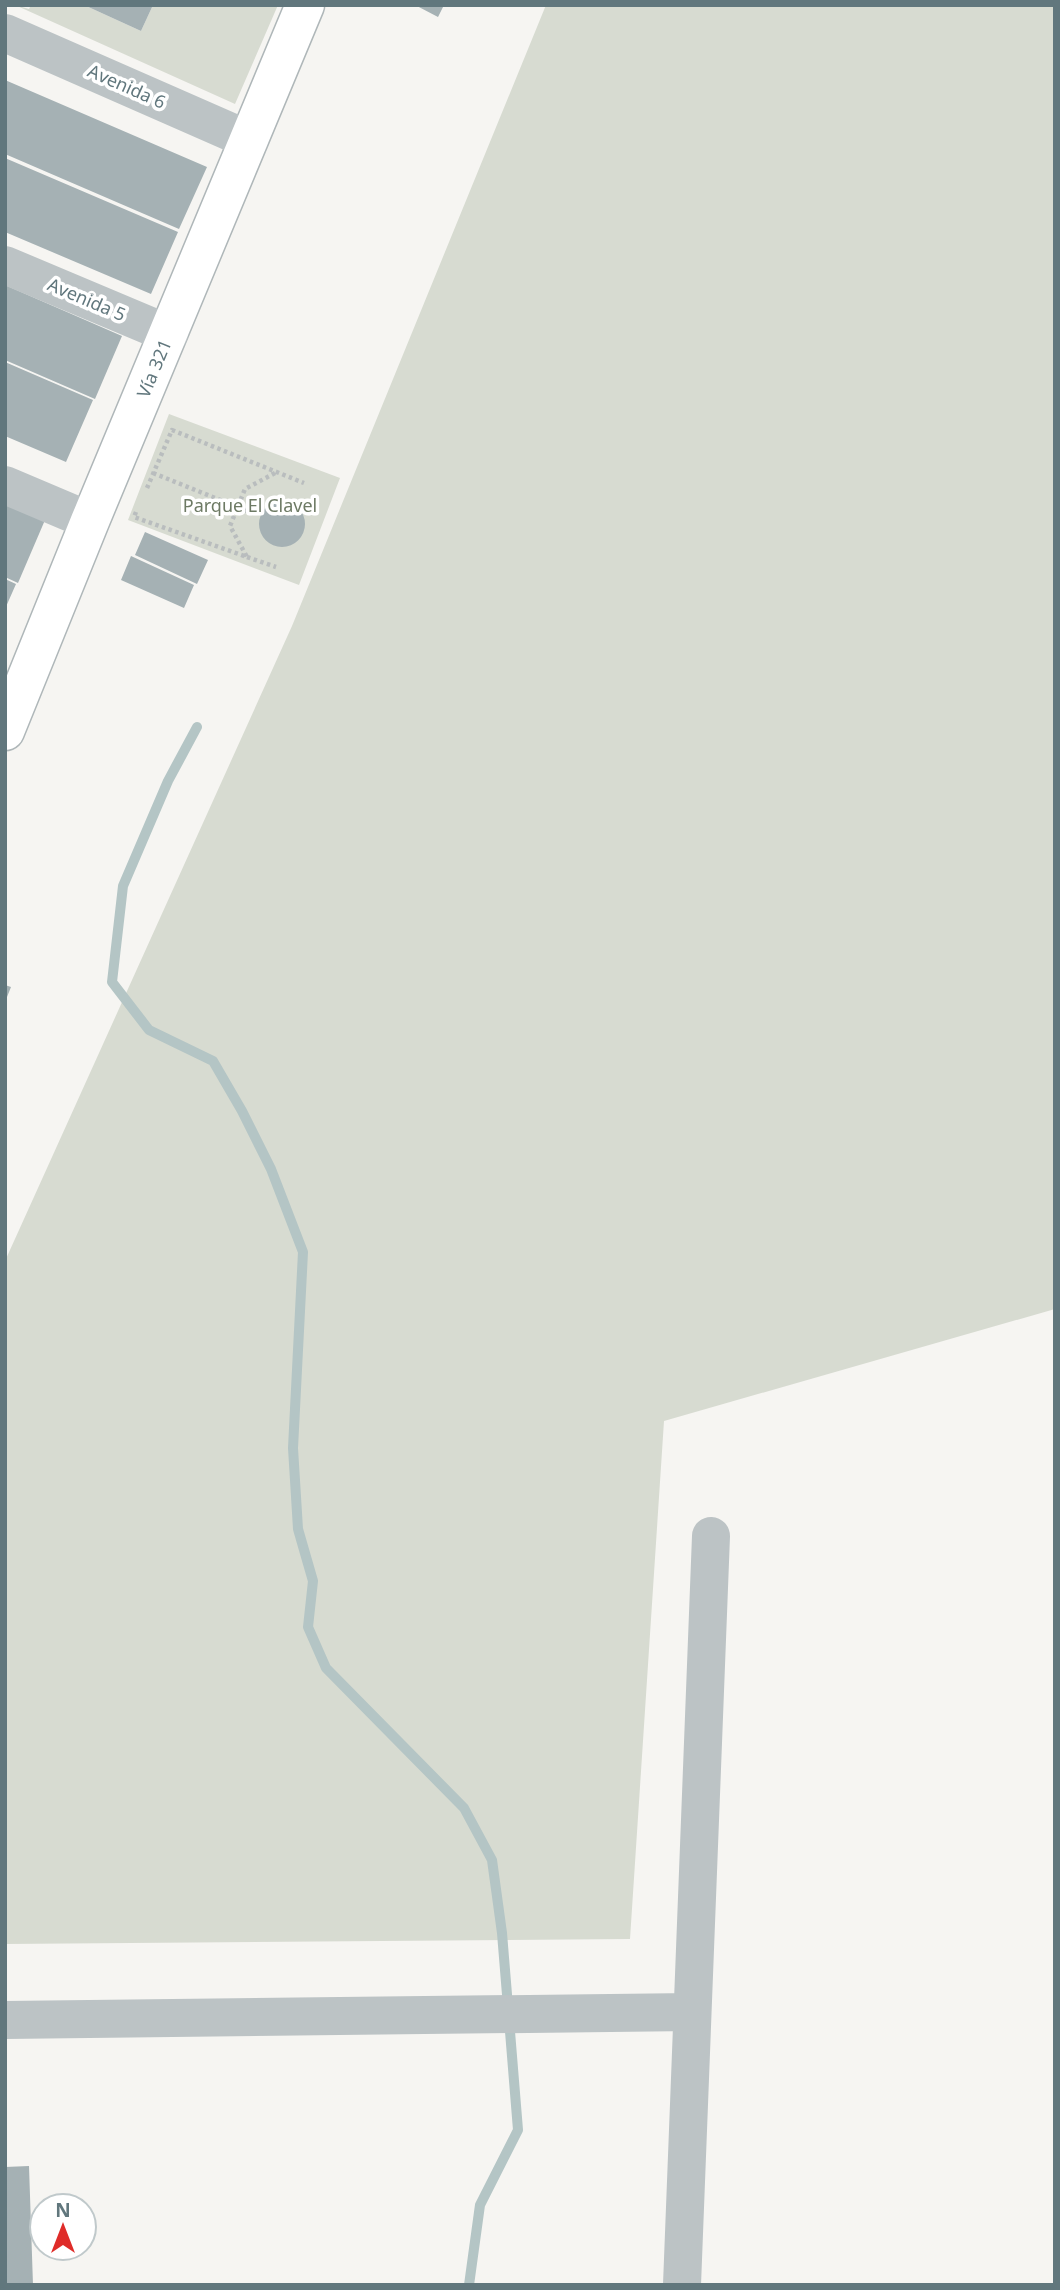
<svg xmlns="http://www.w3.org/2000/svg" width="1060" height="2290" font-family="'Noto Sans',sans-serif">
  <rect width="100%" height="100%" fill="#f6f5f2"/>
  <path fill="#d7dbd1" d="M15,5L29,9L31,5H84L141,31L153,5H278L235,104Z
    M546,5H1055V1309L664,1421L630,1939L5,1944V1261L292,626Z
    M169,414L340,478L299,585L128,520Z"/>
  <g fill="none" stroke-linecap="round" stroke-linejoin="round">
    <path stroke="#b4c5c5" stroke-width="10" d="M197,727L168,781L123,886L112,982L149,1030L213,1061L242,1111L271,1169L303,1252L293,1448L298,1529L313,1581L308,1627L326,1668L464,1808L492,1860L502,1933L518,2130L480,2205L469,2285"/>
  </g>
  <path fill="#a5b1b4" d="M84,5H153L141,31Z
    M415,5H444L438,17Z
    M5,80L207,167L179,229L5,154Z
    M5,158L178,232L151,294L5,232Z
    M5,285L122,336L95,399L5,360Z
    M5,362L93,400L66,462L5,436Z
    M259 524a23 23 0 1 1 46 0a23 23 0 1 1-46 0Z
    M5,503L45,520L18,583L5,577Z
    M145,532L208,560L197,584L135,555Z
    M131,556L194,585L184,608L121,580Z
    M5,579L16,584L5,609Z
    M5,985L11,987L5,1002Z
    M29,2166L33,2285H5V2167Z"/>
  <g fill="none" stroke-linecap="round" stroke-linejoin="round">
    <g stroke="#afb7b9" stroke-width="41">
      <g id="secondary">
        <path id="s1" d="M5,731L90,521L305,5"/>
      </g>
    </g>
    <path stroke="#b9bdbe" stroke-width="4.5" stroke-dasharray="3.5 3.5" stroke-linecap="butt" d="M153,473L255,514
      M147,488L172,430L304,483
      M136,512L134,517L247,557L230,526L245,489L277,472
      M247,557L276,567"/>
    <path stroke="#bcc3c5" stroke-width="38" d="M5,33L249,140
      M5,265L169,334
      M5,485L90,521
      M5,2020L692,2012
      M682,2285L711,1536"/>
    <use href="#secondary" stroke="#fff" stroke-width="38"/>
  </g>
  <g text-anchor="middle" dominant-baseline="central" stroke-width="7" stroke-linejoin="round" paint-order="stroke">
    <g font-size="18" fill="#61777d" stroke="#fff">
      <text transform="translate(127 86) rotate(24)">Avenida 6</text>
      <text transform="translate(87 299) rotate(23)">Avenida 5</text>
      <text stroke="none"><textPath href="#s1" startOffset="392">Vía 321</textPath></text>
    </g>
    <g font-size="18" fill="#6d7a64" stroke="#fff">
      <text x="250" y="505">Parque El Clavel</text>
    </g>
  </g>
  <rect width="1060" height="2290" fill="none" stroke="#61777d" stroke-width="14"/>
  <g transform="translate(63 2227)"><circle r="33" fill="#ffffff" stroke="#c0c9cb" stroke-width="2"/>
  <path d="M0-5L12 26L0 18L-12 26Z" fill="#df2c29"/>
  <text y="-10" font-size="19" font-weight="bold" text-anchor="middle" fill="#61777d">N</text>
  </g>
</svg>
